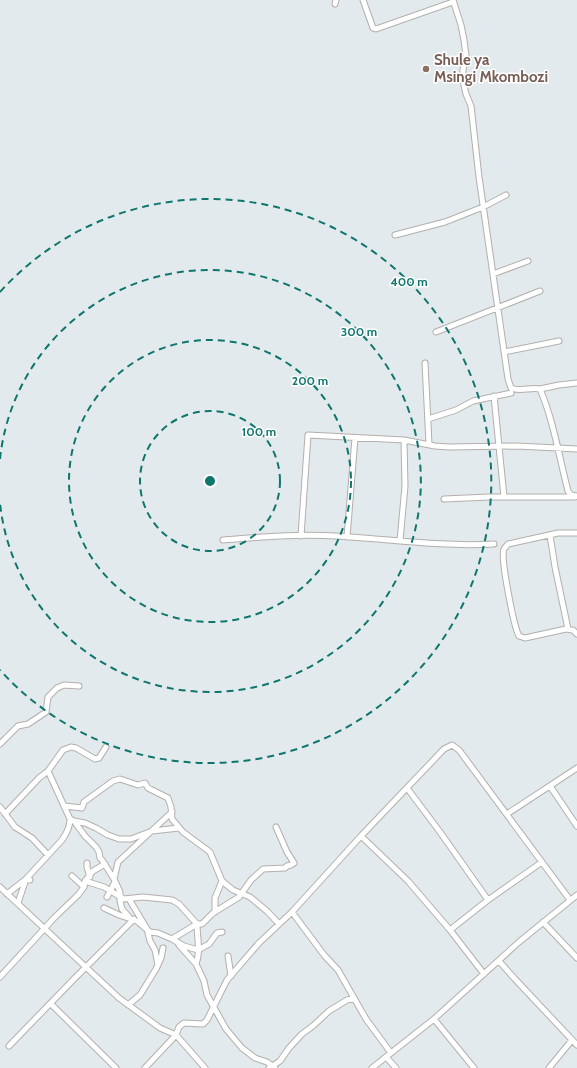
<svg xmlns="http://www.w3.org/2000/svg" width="577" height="1068" font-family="Cabin,sans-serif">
  <rect width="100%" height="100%" fill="#e2eaed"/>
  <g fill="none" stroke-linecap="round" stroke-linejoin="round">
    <g stroke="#b4afab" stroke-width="7">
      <path id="street" d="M363,0L373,28L376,29L453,2
        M453,0L461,25L464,40L466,56L463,70V81L466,94L471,106L479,177L508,379L511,388C520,392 531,387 540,389C554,422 559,457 568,491L571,495L577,496
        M335,4L336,0
        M395,235L445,222L483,207L506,195
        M493,274L528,261
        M436,332L540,291
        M504,352L559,341
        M425,363L429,444
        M540,389L559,385L577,383
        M494,396L504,497
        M428,419L456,410L473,401L511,393
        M444,499L489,497H575
        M577,533H558L508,544C507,546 505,547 504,549C500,557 514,627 519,636L525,638L566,629L573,630L577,634
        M550,535L555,567L568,629
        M301,536L308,435L404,440L435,446L449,447L517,446L577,449
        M347,537L355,438
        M223,540C261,537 298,534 336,536C389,539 441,547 494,544
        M400,541L405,486L404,440
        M0,744L18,726L28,724L46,712L48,697L57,688L64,685L79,686
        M550,786L577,826
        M407,788L440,832L488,900
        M64,806L82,808L84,802L113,781L120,779L138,785L145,783L148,788L168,798L171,807L172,819L183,832L210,852L222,881L233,890L250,897L268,912L279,924
        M0,807L15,827L32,838L48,855
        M5,814L39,778L48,771L63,750L71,747L76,748L95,759L99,758L106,747
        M507,814L577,768
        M70,819L74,821L85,836L96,847L99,852L100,858L102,860L114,879L120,892V901L122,909L129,917
        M74,821L85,823L96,828L108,835L119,839H131L152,831L179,828
        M361,836L408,881L450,930L484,974
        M87,863V867L90,877
        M72,876L84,887
        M114,879L118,862L172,812
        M85,881L104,887L124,899L143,897L172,900L179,904L197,924C197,937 201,952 196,964L204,981L207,995L226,1029L242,1048L255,1058L267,1062L275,1068
        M0,887L119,998L160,1028L176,1035L205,1068
        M7,894L26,879L30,880
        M107,897L115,882
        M129,899L147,929L150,941L155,950L158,965
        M18,903L26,879L62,840C67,833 70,827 70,819L48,771
        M104,908L119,915L137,921L150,932L158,933L172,939L197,924H202L213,913L239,897L251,880L263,869L285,868L287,866L291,865L294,863L287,852L276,827
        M215,912V898L222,881
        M543,922L577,958
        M450,930L488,900L542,862
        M172,939L184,946L198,950L209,944L217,933L222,932
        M179,945L196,964
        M228,956L231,976
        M499,961L514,978L577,1045
        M0,977L55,917L78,895L84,887L85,881L93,871L105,864
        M51,1004L116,1068
        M128,1005L140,995L156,969L161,958L163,948
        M434,1019L474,1068
        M9,1046L73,980L134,919
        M391,1053L366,1019L338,970L324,955L292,912L361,836L444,749L452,745L459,750L570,900
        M386,1057L396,1068
        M145,1068L176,1035L179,1027L184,1023L203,1024L207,1020L227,980L259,943L292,912
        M269,1068L280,1061L289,1048L302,1034L314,1025L329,1011L347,1000L354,998
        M372,1068L434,1019L519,942L577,895
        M549,1068L572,1040"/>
    </g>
    <use href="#street" stroke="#fff" stroke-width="5"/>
  </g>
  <g fill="none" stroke="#0f766e" stroke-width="2" stroke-dasharray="7 5">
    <circle cx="210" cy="481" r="70"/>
    <circle cx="210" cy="481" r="141"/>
    <path d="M0 459A211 211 0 1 1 0 503"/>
    <path d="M0 292A282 282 0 1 1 0 670"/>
  </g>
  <circle fill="#8d6e63" stroke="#fff" stroke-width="1.5" cx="426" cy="69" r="4"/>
  <g text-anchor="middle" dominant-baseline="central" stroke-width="3" stroke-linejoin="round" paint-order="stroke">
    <g font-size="15" font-weight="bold" fill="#785e54" stroke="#fff" text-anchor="start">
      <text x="434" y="60">Shule ya<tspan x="434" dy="17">Msingi Mkombozi</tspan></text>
    </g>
  </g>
  <circle cx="210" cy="481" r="6" fill="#0f766e" stroke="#fff" stroke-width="2"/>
  <g font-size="12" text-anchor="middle" font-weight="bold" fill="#0f766e" stroke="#fff" stroke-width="3" stroke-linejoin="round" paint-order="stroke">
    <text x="409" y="286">400 m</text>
    <text x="359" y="336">300 m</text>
    <text x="310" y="385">200 m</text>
    <text x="259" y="436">100 m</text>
  </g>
</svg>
